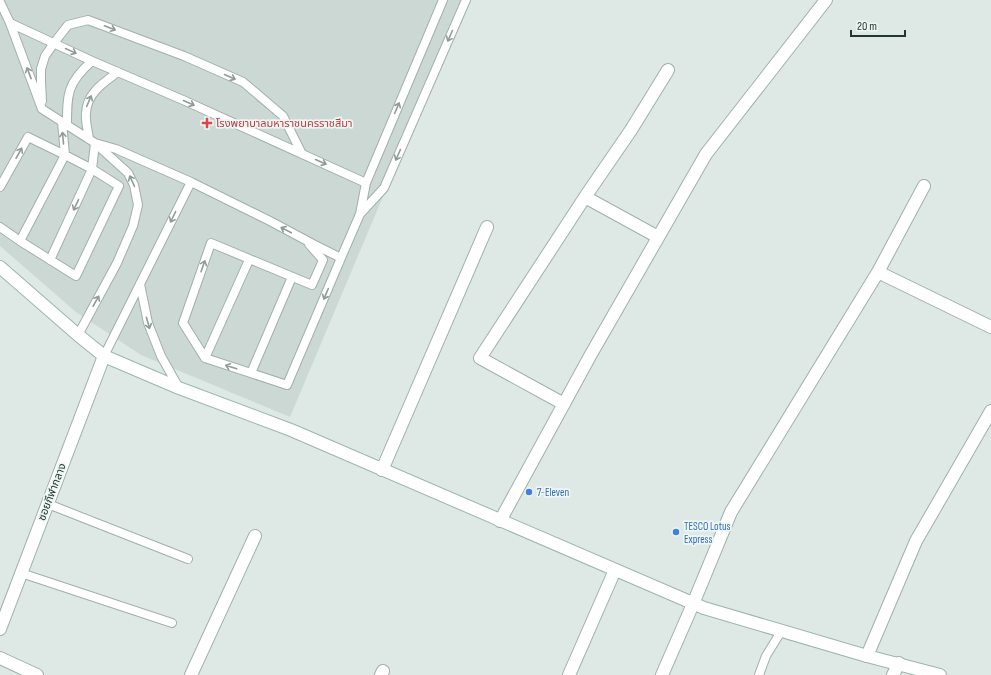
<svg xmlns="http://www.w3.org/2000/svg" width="991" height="675" font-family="'Sofia Sans Condensed','Noto Sans Thai',sans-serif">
  <rect width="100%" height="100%" fill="#dee9e5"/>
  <path fill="#ccd8d4" d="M0,0H466L290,417L141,355L76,312L0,246Z"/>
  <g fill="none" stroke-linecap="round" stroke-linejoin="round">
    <g stroke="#a1b0ac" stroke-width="10">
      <path id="lane" d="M0,2L10,23L42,109L95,143L128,173L134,185L138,205L133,226L117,263L78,335
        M10,23L92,61L183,100L366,183L360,214L341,258L313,244L270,221L191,182L116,149L95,143
        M42,101L41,82V69L45,56L54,43L68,25L88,20L184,56L243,82L283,116L302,154
        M62,122L65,155
        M67,126C67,94 67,83 92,61
        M89,139C88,131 85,121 86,113C87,93 103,83 118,72
        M65,155L92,169L119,186L76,276L20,241Z
        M366,183L443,0
        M0,187L28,137L65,155
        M361,213L384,188L466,0
        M0,227L20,241
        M309,244L323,260L312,285L211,243L183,323L205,358L287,385L341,258
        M50,260L92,169L95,143
        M140,284L148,323L161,356L179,388
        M104,356L191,182
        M205,358L249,260
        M251,373L292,277
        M48,504L188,559
        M21,573L172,623
        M759,675L766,656L782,630"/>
    </g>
    <g stroke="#a1b0ac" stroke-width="14">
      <path id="street" d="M585,197L658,237
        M878,272L991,327
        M564,404L480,358L585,197L631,130L668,70
        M382,470L487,227
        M500,521L590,356L706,154L826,0
        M0,629L104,356
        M867,656L916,541L991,411
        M0,658L37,675
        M191,675L255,536
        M381,675L383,671
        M569,675L615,570
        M662,675L693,604L731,512L878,272L924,186
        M893,675L899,663"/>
    </g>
    <g stroke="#9eb4ae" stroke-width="14">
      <path id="secondary" d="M0,267L78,335L104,356L179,388L291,430L704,608L867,656L940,675"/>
    </g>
    <use href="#lane" stroke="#fff" stroke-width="8"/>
    <use href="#street" stroke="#fff" stroke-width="12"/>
    <use href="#secondary" stroke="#fff" stroke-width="12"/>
  </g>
  <defs><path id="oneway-shaft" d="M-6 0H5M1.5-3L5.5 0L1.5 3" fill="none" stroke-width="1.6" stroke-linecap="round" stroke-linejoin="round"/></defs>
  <g stroke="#909b9a">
    <use href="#oneway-shaft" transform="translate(110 28) rotate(21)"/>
    <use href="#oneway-shaft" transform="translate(450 36) rotate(114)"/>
    <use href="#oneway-shaft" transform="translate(71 51) rotate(25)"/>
    <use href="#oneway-shaft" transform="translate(29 73) rotate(-111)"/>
    <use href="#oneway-shaft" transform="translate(230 77) rotate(24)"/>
    <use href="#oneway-shaft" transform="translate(89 101) rotate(-67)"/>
    <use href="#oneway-shaft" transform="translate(189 103) rotate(24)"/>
    <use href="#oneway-shaft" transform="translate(397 108) rotate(-67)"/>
    <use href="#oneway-shaft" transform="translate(63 138) rotate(-95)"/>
    <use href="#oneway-shaft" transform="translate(19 153) rotate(-61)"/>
    <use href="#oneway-shaft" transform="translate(398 155) rotate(114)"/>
    <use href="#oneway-shaft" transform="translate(321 162) rotate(24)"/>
    <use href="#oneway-shaft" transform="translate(132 181) rotate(-114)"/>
    <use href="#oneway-shaft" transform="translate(76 205) rotate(115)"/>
    <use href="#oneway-shaft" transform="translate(173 217) rotate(116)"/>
    <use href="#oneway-shaft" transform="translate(286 230) rotate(-152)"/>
    <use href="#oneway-shaft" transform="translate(203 266) rotate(-71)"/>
    <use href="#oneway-shaft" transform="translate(326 294) rotate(113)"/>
    <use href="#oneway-shaft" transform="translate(96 301) rotate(-61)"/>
    <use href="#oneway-shaft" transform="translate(148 323) rotate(74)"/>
    <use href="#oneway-shaft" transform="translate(231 367) rotate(-162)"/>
  </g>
  <path fill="#e0444e" stroke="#eef6f3" stroke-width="1.5" d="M205 117h4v4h4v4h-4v4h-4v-4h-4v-4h4z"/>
  <g fill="#3f7fe0" stroke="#eef6f3" stroke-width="1.5">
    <circle cx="529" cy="492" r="4"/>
    <circle cx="676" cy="532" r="4"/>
  </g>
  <g text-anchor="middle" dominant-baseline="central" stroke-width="3.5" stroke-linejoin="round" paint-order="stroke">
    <g font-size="11" fill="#be3a42" stroke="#eef6f3" text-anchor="start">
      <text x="216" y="123">โรงพยาบาลมหาราชนครราชสีมา</text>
    </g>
    <g font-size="11" fill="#203734" stroke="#eef6f3">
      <text transform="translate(52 492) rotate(-69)">ซอยกีฬากลาง</text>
    </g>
    <g font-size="11" fill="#366cbe" stroke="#eef6f3" text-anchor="start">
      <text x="537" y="492">7-Eleven</text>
      <text x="684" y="526">TESCO Lotus<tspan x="684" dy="13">Express</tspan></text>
    </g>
  </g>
  <path d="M851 30v6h54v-6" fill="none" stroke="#203734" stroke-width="2"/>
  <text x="857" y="30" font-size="12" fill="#203734" stroke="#eef6f3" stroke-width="3" paint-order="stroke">20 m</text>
</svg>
